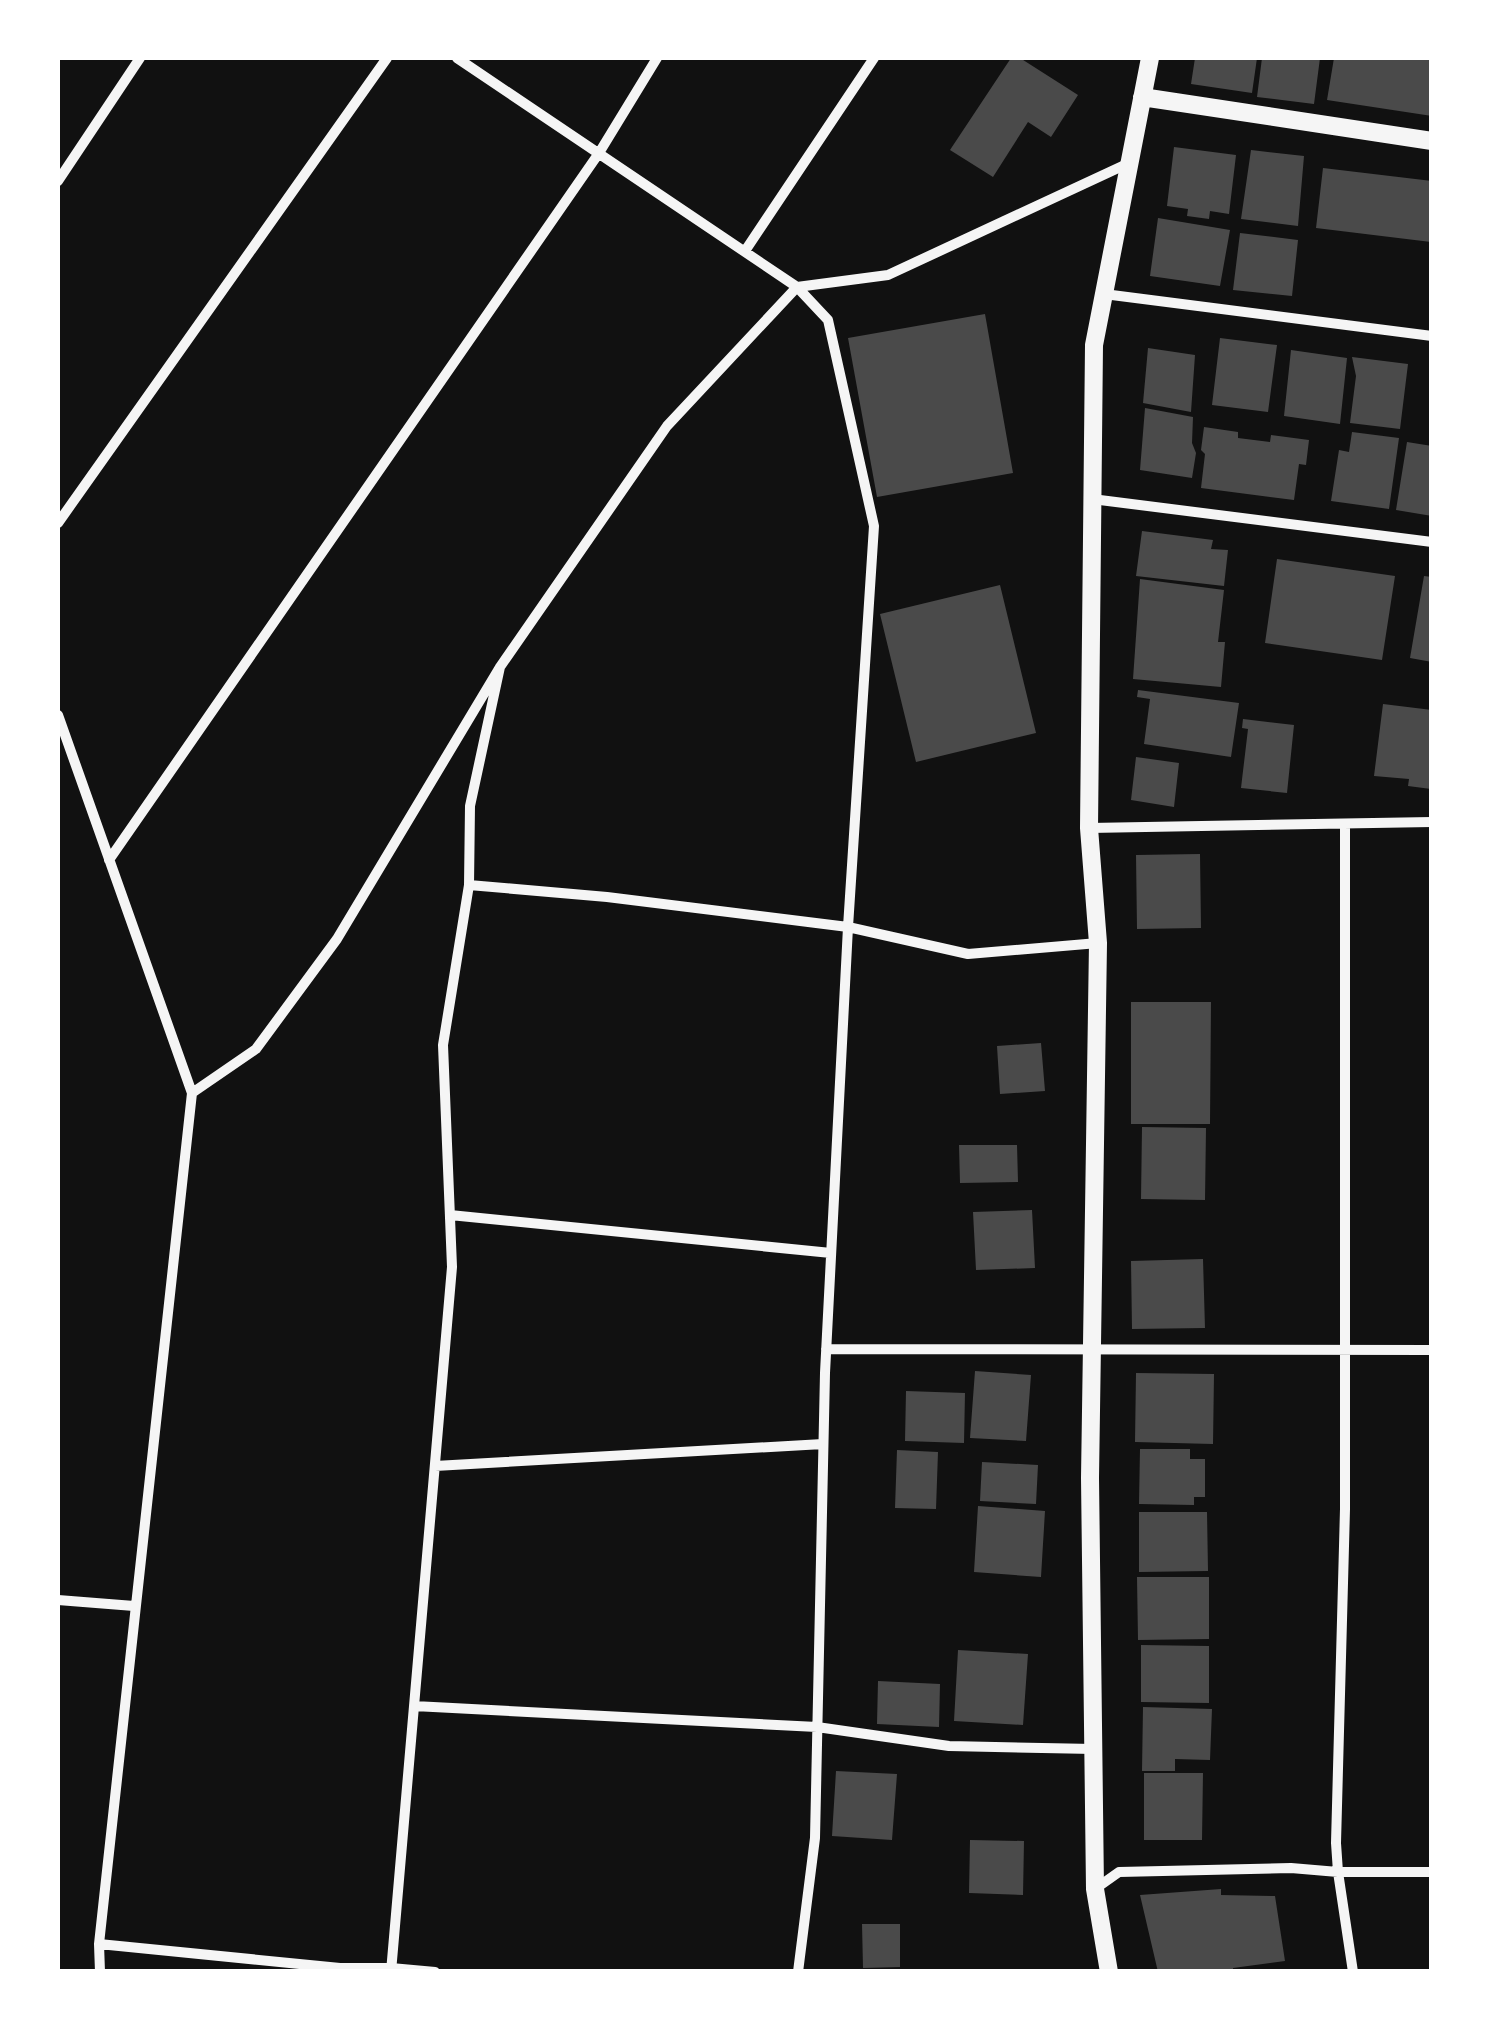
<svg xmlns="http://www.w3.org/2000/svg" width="1489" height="2029" font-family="'Titillium Web',sans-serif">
  <rect width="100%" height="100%" fill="#111"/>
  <path fill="#4a4a4a" d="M1011,58H1020L1078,95L1051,137L1028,122L993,177L950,150Z
    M1195,58H1257L1252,93L1191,84Z
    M1262,58H1320L1314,104L1257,97Z
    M1334,58H1432V116L1327,100Z
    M1174,147L1236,155L1229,214L1210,211L1209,219L1187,216L1188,209L1167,206Z
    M1251,150L1304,156L1298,226L1241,219Z
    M1323,168L1432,181L1431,242L1316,228Z
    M1158,218L1230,230L1220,286L1150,276Z
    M1240,233L1298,240L1292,296L1233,290Z
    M985,314L1013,473L877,497L848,338Z
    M1220,338L1277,345L1268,412L1212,405Z
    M1148,348L1195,355L1191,412L1143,403Z
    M1291,350L1347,358L1340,424L1284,416Z
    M1352,357L1408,364L1400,429L1350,423L1356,376Z
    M1145,408L1193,417L1192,443L1196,453L1192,478L1140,470Z
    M1204,427L1238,432V438L1270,442L1271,435L1309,440L1306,465L1299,464L1294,500L1201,488L1205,454L1201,450Z
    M1352,432L1399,438L1389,509L1331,501L1339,450L1349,452Z
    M1407,442L1432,446V516L1396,510Z
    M1142,531L1213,540L1211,549L1228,550L1224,586L1136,576Z
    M1277,559L1395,576L1382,660L1265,643Z
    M1424,576L1432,577V662L1410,658Z
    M1140,579L1224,590L1218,642H1225L1221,687L1133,679Z
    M1000,585L1036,733L916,762L880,614Z
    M1138,690L1239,703L1231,757L1144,744L1150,699L1137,697Z
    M1383,704L1432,710L1431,789L1408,786L1409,779L1374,776Z
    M1243,719L1294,725L1287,793L1241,788L1248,729L1242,728Z
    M1136,757L1179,763L1174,807L1131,800Z
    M1200,854L1201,928L1137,929L1136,855Z
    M1131,1002H1211L1210,1124H1131Z
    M1041,1043L1045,1091L1000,1094L997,1046Z
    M1142,1127L1206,1128L1205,1200L1141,1199Z
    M959,1145H1017L1018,1182L960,1183Z
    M1032,1210L1035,1268L976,1270L973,1212Z
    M1203,1259L1205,1328L1132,1329L1131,1261Z
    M975,1371L1031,1375L1026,1441L970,1438Z
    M1136,1373L1214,1374L1213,1444L1135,1442Z
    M906,1391L965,1393L964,1443L905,1441Z
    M1140,1449H1190V1459H1205V1497H1194V1505L1139,1504Z
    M897,1450L938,1452L936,1509L895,1508Z
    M982,1462L1038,1465L1036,1504L980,1501Z
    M978,1506L1045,1511L1041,1577L974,1572Z
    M1139,1512H1207L1208,1571L1139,1572Z
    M1137,1577H1209V1639L1138,1640Z
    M1141,1645L1209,1646V1703L1141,1702Z
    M958,1650L1028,1654L1023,1725L954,1721Z
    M878,1681L940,1684L939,1727L877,1724Z
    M1143,1707L1212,1709L1210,1760L1175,1759V1771H1142Z
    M836,1771L897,1774L892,1840L832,1836Z
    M1144,1773H1203L1202,1840H1144Z
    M970,1840L1024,1841L1023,1895L969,1893Z
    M1221,1889V1895L1275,1896L1285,1961L1233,1968V1972H1158L1140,1895Z
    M862,1924H900V1967L863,1968Z"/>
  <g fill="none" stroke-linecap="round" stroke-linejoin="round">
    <path stroke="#f5f5f5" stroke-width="10" d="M457,58L797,287L828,320L874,526L848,927L825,1373L815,1838L798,1972
      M58,181L140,58
      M745,251L874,58
      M797,287L888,275L1129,163
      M1104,294L1432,336
      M1092,499L1432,542
      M58,523L387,58
      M58,715L192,1093L99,1944L100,1972
      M1345,824V1509L1336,1843L1338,1872L1353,1972
      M1089,828L1432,822
      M109,860L599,153L657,58
      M469,885L607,897L848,927L968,954L1098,943
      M192,1093L256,1049L337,939L500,667L667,426L797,287
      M450,1215L831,1253
      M826,1349L1432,1350
      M435,1466L823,1444
      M58,1600L134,1606
      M414,1706L817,1727L949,1746L1094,1749
      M1095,1889L1119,1872L1291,1868L1338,1872H1432
      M99,1944L340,1968H391L435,1972
      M391,1972L452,1267L443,1045L469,885L470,806L500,667"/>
    <path stroke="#f5f5f5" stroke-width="18" d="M1142,97L1432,141
      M1109,1972L1095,1889L1090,1478L1098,943L1089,828L1094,345L1150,58"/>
  </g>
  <rect width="1489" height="2029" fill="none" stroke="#ffffff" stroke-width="120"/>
</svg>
